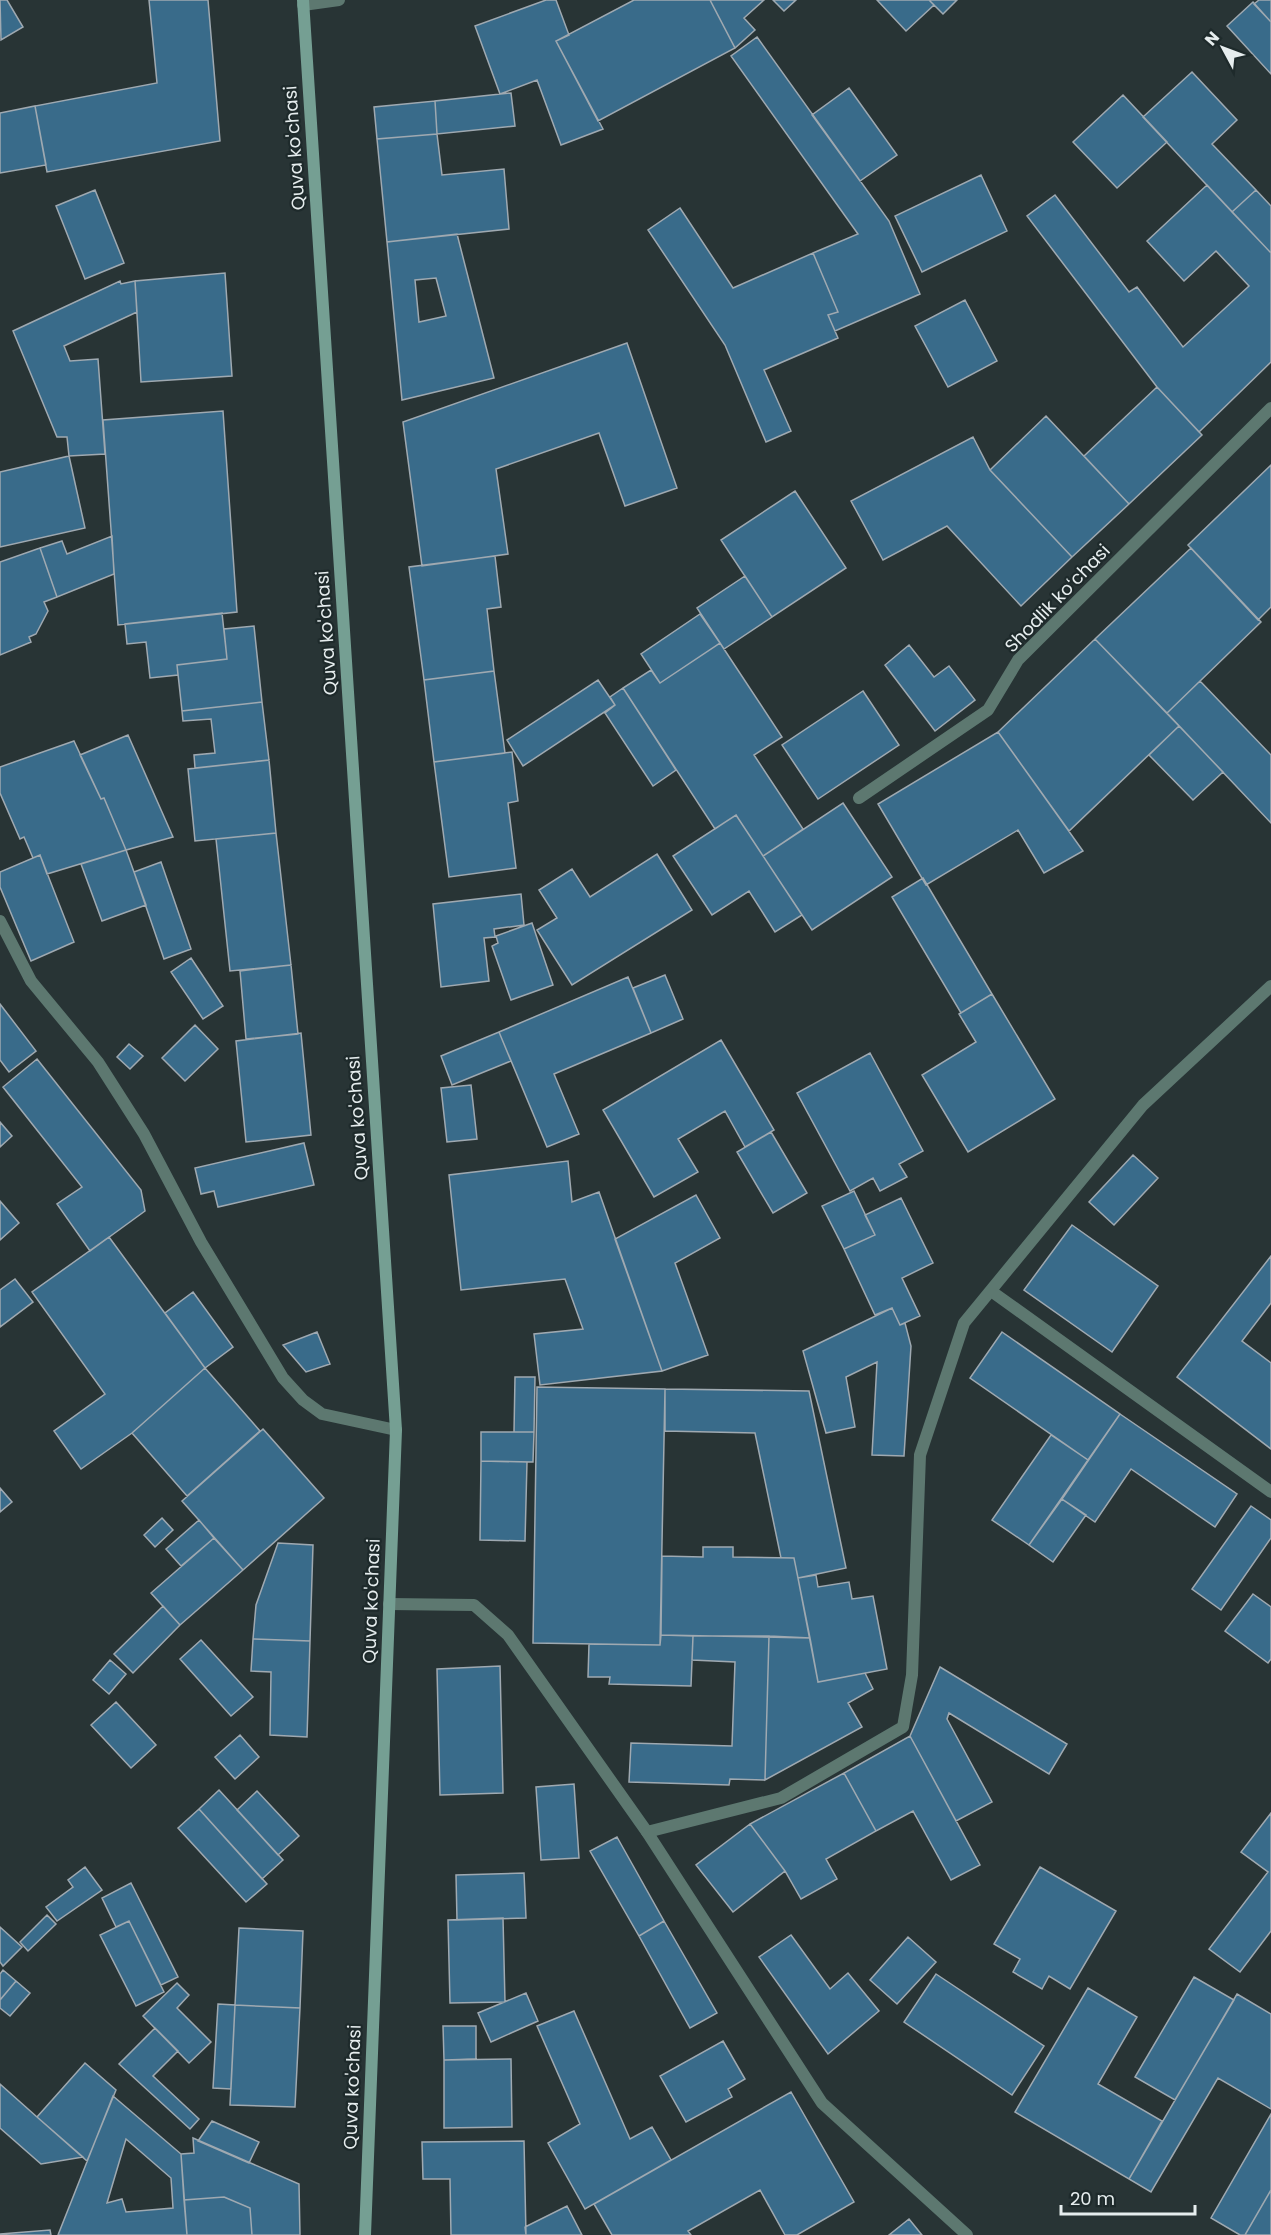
<svg xmlns="http://www.w3.org/2000/svg" width="1271" height="2235" font-family="Poppins,sans-serif">
  <rect width="100%" height="100%" fill="#283435"/>
  <path fill="#396b8a" stroke="#9fa9b1" stroke-width="1.5" fill-rule="evenodd" d="M0,0H7L23,27L1,40Z
    M149,0H208L220,141L47,172L35,106L157,83Z
    M546,0H556L569,35L556,41L603,129L561,145L537,80L500,94L475,26Z
    M634,0H710L735,48L598,121L556,41Z
    M710,0H764L744,18L755,30L735,48Z
    M773,0H796L784,11Z
    M877,0H929L934,5L906,31Z
    M929,0H957L943,14Z
    M1259,0H1271V22L1254,4Z
    M1253,2L1271,22V74L1227,26Z
    M757,37L889,221L920,294L835,331L828,315L838,312L813,253L858,234L731,56Z
    M1192,72L1237,120L1212,144L1256,190L1232,212L1143,117Z
    M849,88L897,155L860,181L812,115Z
    M511,93L515,126L437,134L435,101Z
    M1123,95L1167,142L1117,188L1073,142Z
    M435,101L437,134L377,139L374,107Z
    M35,106L46,165L0,173V113Z
    M437,134L442,175L504,169L509,229L387,242L377,139Z
    M981,175L1007,231L922,272L895,216Z
    M1207,185L1271,253V362L1199,432L1157,387L1027,216L1055,195L1129,292L1137,287L1183,347L1249,286L1216,251L1184,281L1147,241Z
    M95,190L124,263L85,279L56,206Z
    M1256,190L1271,206V253L1232,212Z
    M680,208L733,288L813,253L838,312L828,315L838,338L764,370L791,431L766,442L725,345L648,230Z
    M457,234L494,378L402,400L387,242ZM436,278L446,316L419,322L415,280Z
    M225,273L232,376L141,382L135,281Z
    M120,281L121,284L135,281L137,312L64,346L70,361L98,359L105,454L69,456L67,437H57L13,331Z
    M965,300L997,361L948,387L915,326Z
    M627,343L677,488L625,506L599,433L496,469L508,554L422,566L403,422Z
    M1157,387L1202,435L1129,504L1084,456Z
    M223,411L237,612L118,625L103,420Z
    M1046,416L1129,504L1072,557L990,470Z
    M973,437L990,470L1072,557L1021,606L947,526L883,560L851,501Z
    M69,456L85,528L0,547V472Z
    M1271,465V607L1258,620L1188,545Z
    M795,491L846,568L772,617L721,540Z
    M112,536L114,574L57,597L40,548L62,541L67,554Z
    M40,548L57,597L44,602L48,611L36,634L29,637L31,642L0,655V562Z
    M1191,548L1261,622L1167,713L1095,639Z
    M495,556L501,607L487,609L494,671L424,680L409,567Z
    M745,576L772,617L724,649L697,608Z
    M222,613L227,659L177,665L178,675L150,678L146,642L127,644L125,624Z
    M700,614L720,643L660,683L641,654Z
    M254,626L262,702L182,711L177,665L227,659L224,629Z
    M1095,639L1179,726L1069,831L998,732Z
    M720,643L782,737L754,755L803,829L763,856L736,815L715,829L623,688L651,670L660,683Z
    M909,645L934,677L949,666L975,700L935,731L885,665Z
    M494,671L505,753L434,762L424,680Z
    M598,680L615,705L523,766L507,740Z
    M1200,681L1271,755V823L1167,713Z
    M623,688L676,770L653,786L605,713L615,705L610,697Z
    M863,691L899,745L818,799L782,745Z
    M262,702L269,760L195,768L194,755L215,753L211,719L183,721L182,711Z
    M1179,726L1223,772L1193,800L1149,755Z
    M998,732L1083,851L1044,873L1018,830L926,885L878,804Z
    M128,735L173,837L126,850L104,798L101,799L80,755Z
    M74,741L101,799L104,798L126,850L47,874L40,855L33,858L24,837L20,839L0,793V767Z
    M512,752L518,801L508,803L516,868L449,877L434,762Z
    M269,760L276,833L195,841L188,769Z
    M843,803L892,877L812,930L763,856Z
    M736,815L802,915L775,932L749,891L712,915L673,856Z
    M276,833L291,965L230,971L216,839Z
    M126,850L146,905L102,921L81,864Z
    M657,854L692,910L572,985L537,930L557,918L539,890L572,869L590,897Z
    M40,855L74,942L31,961L0,887V872Z
    M161,862L191,949L164,959L134,872Z
    M923,878L992,994L961,1013L892,897Z
    M521,894L524,925L494,929L495,937L484,938L489,981L441,987L433,904Z
    M532,923L553,985L511,1000L492,946L498,943L496,936Z
    M191,958L223,1006L203,1019L171,972Z
    M291,965L298,1034L246,1039L240,971Z
    M665,975L683,1019L651,1033L633,988Z
    M628,977L651,1033L554,1074L579,1134L547,1147L499,1032Z
    M992,994L1055,1099L968,1152L922,1075L976,1042L959,1014Z
    M0,1004L36,1051L9,1072L0,1060Z
    M195,1025L218,1049L185,1081L162,1058Z
    M499,1032L511,1061L452,1085L441,1056Z
    M301,1033L311,1135L246,1142L236,1041Z
    M721,1040L774,1130L745,1147L725,1111L678,1139L698,1172L654,1197L603,1110Z
    M129,1044L143,1056L130,1069L117,1057Z
    M870,1053L923,1151L899,1164L907,1177L880,1191L873,1178L850,1191L797,1093Z
    M37,1059L141,1190L145,1211L90,1251L57,1204L82,1187L3,1087Z
    M471,1085L477,1139L447,1142L441,1088Z
    M0,1122L12,1136L0,1147Z
    M771,1132L807,1193L773,1213L737,1152Z
    M304,1143L314,1185L218,1207L214,1191L201,1194L195,1168Z
    M1133,1155L1158,1178L1114,1225L1089,1202Z
    M568,1161L572,1202L599,1192L662,1371L540,1385L534,1334L583,1329L565,1279L461,1290L449,1175Z
    M854,1191L875,1235L844,1249L822,1206Z
    M696,1195L720,1238L675,1263L708,1355L662,1371L615,1239Z
    M901,1198L933,1263L902,1278L920,1316L900,1325L892,1308L875,1315L844,1249L875,1235L865,1215Z
    M0,1201L19,1223L0,1240Z
    M1072,1225L1158,1286L1112,1352L1024,1290Z
    M109,1237L205,1368L132,1433L81,1469L54,1431L105,1394L32,1292Z
    M1271,1256V1303L1242,1341L1271,1363V1449L1177,1377Z
    M15,1279L33,1302L0,1327V1290Z
    M193,1292L233,1347L205,1368L165,1313Z
    M892,1308L900,1325L905,1323L911,1346L904,1456L872,1455L877,1362L846,1377L855,1427L826,1433L803,1351Z
    M317,1332L330,1364L306,1372L283,1345Z
    M1002,1332L1120,1414L1088,1460L970,1378Z
    M205,1368L260,1431L187,1496L132,1433Z
    M515,1377H535L534,1432H514Z
    M537,1387L665,1389L660,1645L533,1643Z
    M665,1389L809,1391L846,1568L798,1578L794,1558H781L755,1433L665,1431Z
    M1120,1414L1237,1494L1215,1527L1131,1469L1095,1522L1062,1499Z
    M263,1429L324,1498L243,1570L182,1501Z
    M481,1432H534L533,1462L481,1461Z
    M1051,1435L1088,1460L1029,1545L992,1520Z
    M481,1461L527,1462L525,1541L480,1540Z
    M0,1488L12,1502L0,1512Z
    M1062,1499L1086,1515L1053,1562L1029,1545Z
    M1251,1506L1271,1520V1538L1221,1610L1192,1589Z
    M162,1518L173,1530L155,1547L144,1535Z
    M199,1520L214,1538L181,1566L166,1549Z
    M214,1538L243,1570L180,1625L151,1593Z
    M278,1543L313,1545L310,1641L253,1639L256,1605Z
    M703,1547H733V1557L794,1558L810,1638L661,1635L662,1556L703,1557Z
    M816,1575L818,1587L849,1582L852,1599L873,1596L887,1669L818,1682L798,1578Z
    M1253,1594L1271,1607V1659L1268,1663L1225,1631Z
    M163,1606L180,1625L133,1673L114,1654Z
    M661,1635L693,1636L691,1686L609,1684L610,1677H588L589,1644L660,1645Z
    M693,1636H769L765,1780L730,1779L729,1785L629,1782L631,1743L732,1746L735,1662L692,1660Z
    M769,1636L810,1638L818,1682L865,1673L873,1689L848,1703L862,1727L765,1780Z
    M253,1639L310,1641L307,1737L270,1735L271,1672L251,1671Z
    M201,1640L253,1697L231,1716L180,1659Z
    M110,1660L126,1674L109,1694L93,1680Z
    M500,1666L503,1793L440,1795L437,1669Z
    M940,1667L1067,1744L1049,1774L949,1713L947,1719L992,1802L956,1821L910,1736Z
    M116,1702L156,1745L131,1768L91,1725Z
    M240,1735L259,1757L235,1779L215,1757Z
    M910,1736L980,1865L951,1880L913,1811L876,1831L844,1773Z
    M844,1773L876,1831L826,1859L837,1879L801,1899L785,1871L750,1824Z
    M574,1784L579,1858L541,1860L536,1787Z
    M219,1790L283,1860L262,1879L199,1809Z
    M257,1791L299,1836L278,1855L237,1810Z
    M199,1809L267,1884L246,1902L178,1828Z
    M1271,1813V1931L1240,1972L1209,1949L1268,1872L1241,1852Z
    M750,1824L785,1871L733,1912L696,1865Z
    M617,1837L664,1921L639,1936L590,1851Z
    M85,1867L102,1890L57,1921L46,1907L73,1887L68,1880Z
    M1040,1867L1116,1911L1070,1989L1049,1976L1042,1989L1013,1972L1020,1959L994,1944Z
    M524,1873L526,1918L457,1920L456,1875Z
    M131,1883L178,1977L161,1985L129,1921L116,1927L102,1898Z
    M47,1915L56,1924L28,1951L20,1942Z
    M503,1918L505,2002L450,2003L448,1920Z
    M129,1921L164,1992L136,2006L100,1935Z
    M664,1921L717,2013L690,2028L639,1936Z
    M0,1927L22,1947L3,1966L0,1962Z
    M239,1928L303,1931L300,2008L235,2005Z
    M791,1935L830,1989L848,1973L879,2011L828,2054L759,1957Z
    M908,1937L936,1962L897,2004L870,1980Z
    M3,1970L16,1981L0,2000V1974Z
    M936,1974L1044,2046L1012,2095L904,2022Z
    M1194,1977L1234,2000L1175,2100L1135,2077Z
    M16,1981L30,1993L10,2016L0,2008V2000Z
    M177,1983L189,1995L177,2008L211,2042L189,2063L143,2016Z
    M1088,1988L1137,2017L1098,2084L1162,2121L1129,2179L1015,2112Z
    M526,1993L538,2021L491,2042L478,2013Z
    M1237,1994L1271,2014V2109L1218,2078L1151,2192L1129,2179Z
    M218,2004L235,2005L231,2089L213,2088Z
    M235,2005L300,2008L295,2107L230,2105Z
    M574,2011L630,2139L652,2127L671,2160L585,2209L548,2143L580,2124L537,2026Z
    M443,2026H476V2059L444,2060Z
    M155,2028L178,2051L153,2076L199,2119L190,2129L119,2064Z
    M723,2041L745,2079L728,2089L732,2097L686,2122L660,2076Z
    M511,2059L512,2127L444,2128V2060Z
    M85,2063L116,2090L87,2161L37,2117Z
    M0,2084L37,2117L83,2157L41,2164L0,2128Z
    M791,2092L854,2202L797,2235H785L760,2190L688,2231L691,2235H612L594,2204Z
    M113,2096L181,2154L187,2235H58ZM126,2139L171,2178L173,2208L126,2212L122,2199L107,2203Z
    M1271,2114V2190L1245,2235H1240L1211,2218Z
    M212,2121L259,2142L249,2163L198,2141Z
    M193,2138L299,2184L300,2235H252L250,2208L224,2197L184,2200L181,2154L194,2153Z
    M524,2141L526,2235H451L450,2179H423L422,2142Z
    M1271,2190V2235H1245Z
    M224,2197L250,2208L252,2235H187L184,2200Z
    M567,2206L582,2235H526L525,2227Z
    M909,2219L922,2235H889Z
    M50,2230L51,2235H0V2234Z"/>
  <g fill="none" stroke-linecap="round" stroke-linejoin="round">
    <path stroke="#5d7870" stroke-width="12" d="M389,1604L474,1605L508,1635L647,1832"/>
    <path stroke="#5d7870" stroke-width="12" d="M303,5L339,0
      M859,798L988,710L1018,660L1271,408
      M0,921L31,981L98,1062L144,1134L201,1242L283,1378L303,1400L322,1414L396,1430
      M991,1291L1271,1492
      M967,2235L822,2103L647,1832L781,1798L903,1727L912,1675L920,1455L964,1323L1143,1105L1271,986"/>
    <path stroke="#759f93" stroke-width="12" d="M303,0L396,1430L365,2235"/>
  </g>
  <g text-anchor="middle" dominant-baseline="central" stroke-width="4.5" stroke-linejoin="round" paint-order="stroke">
    <g font-size="18" fill="#e6edee" stroke="#1e2a2b">
      <text transform="translate(294 148) rotate(-94)">Quva ko'chasi</text>
      <text transform="translate(1057 598) rotate(-46)">Shodlik koʻchasi</text>
      <text transform="translate(326 633) rotate(-94)">Quva ko'chasi</text>
      <text transform="translate(357 1118) rotate(-94)">Quva ko'chasi</text>
      <text transform="translate(371 1601) rotate(-88)">Quva ko'chasi</text>
      <text transform="translate(352 2087) rotate(-88)">Quva ko'chasi</text>
    </g>
  </g>
  <g transform="translate(1223 48) rotate(311)" stroke="#1e2a2b" stroke-width="4.5" paint-order="stroke">
  <path d="M0-4.5L10 22L0 15L-10 22Z" fill="#e6edee"/>
  <text y="-9" font-size="16" font-weight="bold" text-anchor="middle" fill="#e6edee">N</text>
  </g>
  <path d="M1061 2205v9h134v-9" fill="none" stroke="#e6edee" stroke-width="3"/>
  <text x="1070" y="2205" font-size="18" fill="#e6edee" stroke="#1e2a2b" stroke-width="4.5" paint-order="stroke">20 m</text>
</svg>
